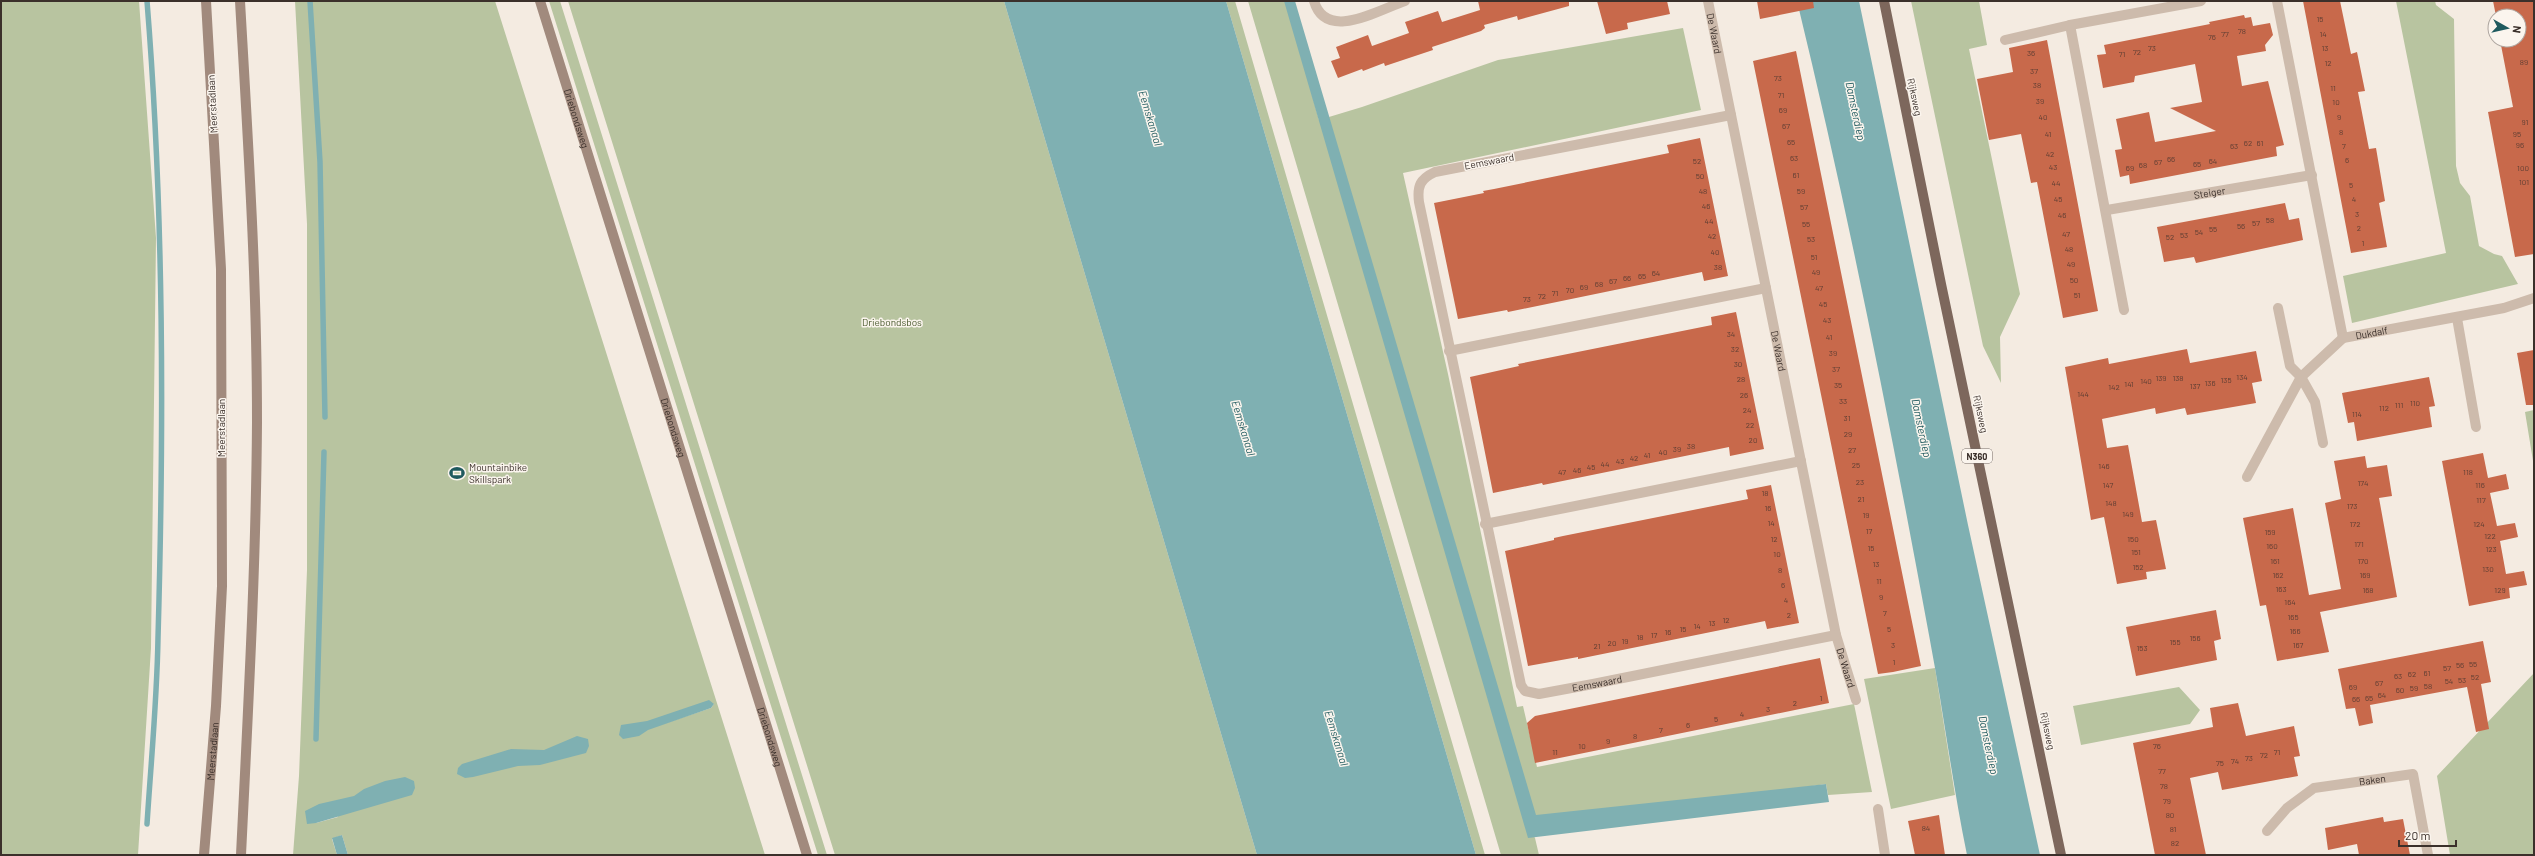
<svg xmlns="http://www.w3.org/2000/svg" width="2535" height="856" font-family="Barlow,sans-serif">
	<rect width="100%" height="100%" fill="#f4ebe1"/>
	<!-- green -->
	<path fill="#b8c4a0" fill-rule="evenodd" d="M 1,1 L 139,1 L 156,238 L 151,648 L 138,855 L 1,855 Z
		M 295,1 L 495,1 L 765,855 L 348,855 L 342,835 L 332,839 L 337,855 L 293,855 L 299,776 L 307,570 L 307,224 ZM 714,704 L 711,708 L 663,724 ZM 330,802 L 338,817 L 316,823 Z
		M 549,1 L 560,1 L 827,855 L 818,855 Z
		M 568,1 L 1004,1 L 1257,855 L 835,855 Z
		M 1226,1 L 1235,1 L 1485,855 L 1476,855 Z
		M 1248,1 L 1286,1 L 1319,120 L 1362,107 L 1498,60 L 1683,28 L 1701,110 L 1403,173 L 1448,374 L 1517,707 L 1523,706 L 1537,767 L 1854,704 L 1872,792 L 1828,795 L 1826,784 L 1529,828 L 1535,838 L 1539,855 L 1501,855 Z
		M 1911,1 L 1979,1 L 1987,45 L 1969,49 L 2020,294 L 2000,337 L 2001,383 L 1983,346 Z
		M 2396,1 L 2435,1 L 2436,5 L 2454,19 L 2456,166 L 2460,183 L 2470,196 L 2479,246 L 2494,254 L 2502,256 L 2518,284 L 2352,323 L 2343,276 L 2446,253 Z
		M 2534,410 L 2534,467 L 2525,412 Z
		M 1935,668 L 1955,795 L 1891,809 L 1864,679 Z
		M 2534,673 L 2534,855 L 2450,855 L 2437,776 Z
		M 2179,687 L 2200,710 L 2190,724 L 2081,745 L 2073,706 Z"/>
	<!-- water -->
	<path fill="#7fb0b2" d="M 1004,1 L 1226,1 L 1476,855 L 1257,855 Z
		M 1284,1 L 1295,1 L 1536,815 L 1826,784 L 1829,802 L 1528,838 Z
		M 1797,1 L 1859,1 L 1968,525 L 2040,855 L 1967,855 C 1952,782 1943,708 1929,635 C 1890,423 1848,211 1797,1 Z
		M 709,700 L 714,704 L 711,708 L 648,730 L 639,736 L 623,739 L 619,735 L 621,725 L 647,721 Z
		M 577,736 L 588,739 L 589,746 L 586,753 L 540,765 L 518,766 L 473,777 L 465,778 L 457,774 L 458,768 L 462,764 L 511,749 L 544,750 Z
		M 405,777 L 414,781 L 415,788 L 412,795 L 316,823 L 307,824 L 305,811 L 319,804 L 354,796 L 364,789 L 385,781 Z
		M 342,835 L 348,855 L 337,855 L 332,838 Z"/>
	<g fill="none" stroke-linecap="round" stroke-linejoin="round">
		<!-- stream -->
		<path stroke="#7fb0b2" stroke-width="5.5" d="M 147,1 C 164,213 164,425 158,638 C 157,700 151,762 147,824
			M 310,1 L 320,162 L 325,417
			M 316,739 L 324,452"/>
	</g>
	<!-- building -->
	<path fill="#c8694b" d="M 1478,1 L 1569,1 L 1569,6 L 1518,20 L 1517,16 L 1484,25 L 1485,28 L 1481,31 L 1432,47 L 1433,50 L 1385,66 L 1384,63 L 1363,71 L 1362,69 L 1338,78 L 1331,61 L 1340,58 L 1336,47 L 1368,35 L 1372,46 L 1409,33 L 1405,22 L 1438,11 L 1442,22 L 1480,10 Z
		M 1597,1 L 1667,1 L 1670,14 L 1627,23 L 1628,29 L 1606,34 Z
		M 1757,1 L 1813,1 L 1814,8 L 1760,19 Z
		M 2303,1 L 2340,1 L 2351,54 L 2357,52 L 2365,91 L 2358,92 L 2369,149 L 2376,148 L 2385,201 L 2379,203 L 2387,247 L 2351,253 Z
		M 2493,1 L 2534,1 L 2534,254 L 2515,257 L 2488,112 L 2513,107 L 2500,40 L 2519,40 L 2519,16 L 2496,16 Z
		M 2244,15 L 2245,18 L 2251,17 L 2253,26 L 2270,23 L 2273,35 L 2265,45 L 2266,51 L 2237,56 L 2242,86 L 2268,81 L 2284,145 L 2276,147 L 2277,156 L 2130,184 L 2129,175 L 2120,177 L 2115,150 L 2122,149 L 2116,119 L 2149,112 L 2155,142 L 2216,131 L 2170,108 L 2202,102 L 2195,64 L 2135,76 L 2134,82 L 2103,88 L 2097,55 L 2106,54 L 2104,45 L 2210,24 L 2209,22 Z
		M 2047,40 L 2098,311 L 2063,318 L 2037,182 L 2031,183 L 2021,134 L 1989,140 L 1977,79 L 2013,72 L 2009,48 Z
		M 1796,51 L 1921,666 L 1893,672 L 1878,674 L 1753,61 Z
		M 1700,138 L 1728,276 L 1704,281 L 1702,272 L 1508,312 L 1507,310 L 1458,319 L 1434,203 L 1484,193 L 1483,191 L 1494,189 L 1669,153 L 1667,145 Z
		M 2285,203 L 2289,220 L 2299,218 L 2303,240 L 2196,263 L 2194,257 L 2164,262 L 2157,227 Z
		M 1736,312 L 1764,449 L 1730,456 L 1729,447 L 1543,485 L 1542,483 L 1493,493 L 1470,377 L 1519,366 L 1518,364 L 1712,325 L 1711,317 Z
		M 2187,349 L 2190,363 L 2256,351 L 2262,381 L 2252,383 L 2256,403 L 2187,415 L 2185,408 L 2156,414 L 2155,408 L 2102,419 L 2107,448 L 2128,445 L 2142,522 L 2156,520 L 2166,569 L 2146,572 L 2147,579 L 2117,584 L 2104,517 L 2091,520 L 2065,367 L 2108,358 L 2109,364 Z
		M 2534,350 L 2534,405 L 2526,405 L 2517,353 Z
		M 2429,377 L 2435,406 L 2429,407 L 2432,427 L 2357,441 L 2354,422 L 2348,423 L 2342,393 Z
		M 2483,453 L 2488,478 L 2506,474 L 2509,489 L 2490,493 L 2497,526 L 2515,523 L 2518,537 L 2500,541 L 2506,574 L 2524,571 L 2527,585 L 2509,588 L 2510,598 L 2469,606 L 2442,461 Z
		M 2365,456 L 2367,468 L 2387,465 L 2392,496 L 2379,498 L 2397,597 L 2320,612 L 2329,652 L 2277,661 L 2266,605 L 2260,606 L 2243,518 L 2293,508 L 2309,595 L 2341,589 L 2325,503 L 2341,499 L 2334,461 Z
		M 1771,485 L 1799,623 L 1767,629 L 1765,621 L 1578,659 L 1578,657 L 1528,666 L 1505,551 L 1554,540 L 1554,538 L 1563,536 L 1748,499 L 1746,490 Z
		M 2216,610 L 2221,639 L 2214,641 L 2217,660 L 2136,676 L 2126,627 Z
		M 2483,641 L 2491,682 L 2481,684 L 2489,729 L 2476,732 L 2467,687 L 2370,705 L 2373,723 L 2359,726 L 2355,708 L 2346,709 L 2338,669 Z
		M 1820,658 L 1829,703 L 1535,763 L 1527,723 L 1535,716 Z
		M 2238,703 L 2246,736 L 2294,726 L 2300,756 L 2294,757 L 2298,776 L 2222,790 L 2218,772 L 2190,778 L 2206,855 L 2155,855 L 2133,743 L 2213,727 L 2210,708 Z
		M 1939,815 L 1945,855 L 1915,855 L 1908,821 Z
		M 2383,817 L 2384,822 L 2403,819 L 2410,855 L 2359,855 L 2357,844 L 2328,850 L 2325,828 Z"/>
	<g fill="none" stroke-linecap="round" stroke-linejoin="round">
		<!-- lane -->
		<path stroke="#cdbbac" stroke-width="10" d="M 2278,308 L 2290,366 L 2301,377 L 2315,402 L 2323,443
			M 2457,318 L 2476,427"/>
		<!-- street -->
		<g stroke="#cdbbac" stroke-width="10">
			<path d="M 1314,1 C 1326,42 1378,10 1405,1"/>
			<path id="s1" d="M 1708,1 L 1836,635 L 1856,700"/>
			<path d="M 2277,1 L 2343,338"/>
			<path d="M 2070,25 L 2124,310"/>
			<path d="M 2005,40 L 2070,25 L 2201,1"/>
			<path id="s2" d="M 1731,115 L 1435,172 C 1420,179 1417,186 1419,202 L 1521,685 L 1525,691 L 1539,694 L 1593,684 L 1836,635"/>
			<path id="s3" d="M 2107,210 L 2312,175"/>
			<path d="M 1449,351 L 1766,288"/>
			<path id="s4" d="M 2247,477 L 2301,377 L 2343,338 L 2504,308 L 2534,298"/>
			<path d="M 1485,524 L 1801,461"/>
			<path d="M 1878,809 L 1885,855"/>
			<path id="s5" d="M 2267,831 L 2287,808 L 2314,788 L 2413,774 L 2428,855"/>
		</g>
		<!-- secondary -->
		<g stroke="#a18a7d" stroke-width="10">
			<path d="M 240,1 C 248,141 257,281 257,422 C 256,566 248,711 241,855"/>
			<path id="s6" d="M 540,1 L 807,855"/>
			<path id="s7" d="M 204,855 L 216,706 L 222,586 L 221,269 L 206,1"/>
		</g>
		<!-- primary -->
		<path stroke="#7d675c" stroke-width="10" d="M 1884,1 L 1941,284 L 2061,855"/>
	</g>
	<!-- icons -->
	<defs>
		<g id="stadium-bare" transform="scale(1.2)"><path d="M0-5a6.5 5 0 1 0 0 10a6.5 5 0 1 0 0-10ZM-3.5-1.8h7v3.6h-7Z" fill="#1f5a5e" stroke="#fbf5ee" stroke-width="2.5" paint-order="stroke"/></g>
	</defs>
	<g fill-rule="evenodd">
		<use href="#stadium-bare" x="457" y="473"/>
	</g>
	<g text-anchor="middle" dominant-baseline="central" stroke-width="3" stroke-linejoin="round" paint-order="stroke">
		<!-- number labels -->
		<g font-size="8" fill="#5e3e33">
			<text x="2320" y="19">15</text>
			<text x="2242" y="31">78</text>
			<text x="2225" y="34">77</text>
			<text x="2323" y="34">14</text>
			<text x="2212" y="37">76</text>
			<text x="2152" y="48">73</text>
			<text x="2325" y="48">13</text>
			<text x="2137" y="52">72</text>
			<text x="2031" y="53">36</text>
			<text x="2122" y="54">71</text>
			<text x="2524" y="62">89</text>
			<text x="2328" y="63">12</text>
			<text x="2034" y="71">37</text>
			<text x="1778" y="78">73</text>
			<text x="2037" y="85">38</text>
			<text x="2333" y="88">11</text>
			<text x="1781" y="95">71</text>
			<text x="2040" y="101">39</text>
			<text x="2336" y="102">10</text>
			<text x="1783" y="110">69</text>
			<text x="2043" y="117">40</text>
			<text x="2339" y="117">9</text>
			<text x="2525" y="122">91</text>
			<text x="1786" y="126">67</text>
			<text x="2341" y="132">8</text>
			<text x="2048" y="134">41</text>
			<text x="2517" y="134">95</text>
			<text x="1791" y="142">65</text>
			<text x="2248" y="143">62</text>
			<text x="2260" y="143">61</text>
			<text x="2520" y="145">96</text>
			<text x="2234" y="146">63</text>
			<text x="2344" y="146">7</text>
			<text x="2050" y="154">42</text>
			<text x="1794" y="158">63</text>
			<text x="2171" y="159">66</text>
			<text x="2347" y="160">6</text>
			<text x="1697" y="161">52</text>
			<text x="2213" y="161">64</text>
			<text x="2158" y="162">67</text>
			<text x="2197" y="164">65</text>
			<text x="2143" y="165">68</text>
			<text x="2053" y="167">43</text>
			<text x="2130" y="168">69</text>
			<text x="2523" y="168">100</text>
			<text x="1796" y="175">61</text>
			<text x="1700" y="176">50</text>
			<text x="2524" y="182">101</text>
			<text x="2056" y="183">44</text>
			<text x="2351" y="185">5</text>
			<text x="1703" y="191">48</text>
			<text x="1801" y="191">59</text>
			<text x="2058" y="199">45</text>
			<text x="2354" y="199">4</text>
			<text x="1706" y="206">46</text>
			<text x="1804" y="207">57</text>
			<text x="2357" y="214">3</text>
			<text x="2062" y="215">46</text>
			<text x="2270" y="220">58</text>
			<text x="1709" y="221">44</text>
			<text x="2256" y="223">57</text>
			<text x="1806" y="224">55</text>
			<text x="2241" y="226">56</text>
			<text x="2359" y="228">2</text>
			<text x="2213" y="229">55</text>
			<text x="2199" y="232">54</text>
			<text x="2066" y="234">47</text>
			<text x="2184" y="235">53</text>
			<text x="1712" y="236">42</text>
			<text x="2170" y="237">52</text>
			<text x="1811" y="239">53</text>
			<text x="2363" y="243">1</text>
			<text x="2069" y="249">48</text>
			<text x="1715" y="252">40</text>
			<text x="1814" y="257">51</text>
			<text x="2071" y="264">49</text>
			<text x="1718" y="267">38</text>
			<text x="1816" y="272">49</text>
			<text x="1656" y="273">64</text>
			<text x="1642" y="276">65</text>
			<text x="1627" y="278">66</text>
			<text x="2074" y="280">50</text>
			<text x="1613" y="281">67</text>
			<text x="1599" y="284">68</text>
			<text x="1584" y="287">69</text>
			<text x="1819" y="288">47</text>
			<text x="1570" y="290">70</text>
			<text x="1555" y="293">71</text>
			<text x="2077" y="295">51</text>
			<text x="1542" y="296">72</text>
			<text x="1527" y="299">73</text>
			<text x="1823" y="304">45</text>
			<text x="1827" y="320">43</text>
			<text x="1731" y="334">34</text>
			<text x="1829" y="337">41</text>
			<text x="1735" y="349">32</text>
			<text x="1833" y="353">39</text>
			<text x="1738" y="364">30</text>
			<text x="1836" y="369">37</text>
			<text x="2242" y="377">134</text>
			<text x="2161" y="378">139</text>
			<text x="2178" y="378">138</text>
			<text x="1741" y="379">28</text>
			<text x="2226" y="380">135</text>
			<text x="2146" y="381">140</text>
			<text x="2210" y="383">136</text>
			<text x="2129" y="384">141</text>
			<text x="1838" y="385">35</text>
			<text x="2195" y="386">137</text>
			<text x="2114" y="387">142</text>
			<text x="2083" y="394">144</text>
			<text x="1744" y="395">26</text>
			<text x="1843" y="401">33</text>
			<text x="2415" y="403">110</text>
			<text x="2399" y="405">111</text>
			<text x="2384" y="408">112</text>
			<text x="1747" y="410">24</text>
			<text x="2357" y="414">114</text>
			<text x="1847" y="418">31</text>
			<text x="1750" y="425">22</text>
			<text x="1848" y="434">29</text>
			<text x="1753" y="440">20</text>
			<text x="1691" y="446">38</text>
			<text x="1677" y="449">39</text>
			<text x="1852" y="450">27</text>
			<text x="1663" y="452">40</text>
			<text x="1647" y="455">41</text>
			<text x="1634" y="458">42</text>
			<text x="1620" y="461">43</text>
			<text x="1605" y="464">44</text>
			<text x="1856" y="465">25</text>
			<text x="2104" y="466">146</text>
			<text x="1591" y="467">45</text>
			<text x="1577" y="470">46</text>
			<text x="1562" y="472">47</text>
			<text x="2468" y="472">118</text>
			<text x="1860" y="482">23</text>
			<text x="2363" y="483">174</text>
			<text x="2108" y="485">147</text>
			<text x="2480" y="485">116</text>
			<text x="1765" y="493">18</text>
			<text x="1861" y="499">21</text>
			<text x="2481" y="500">117</text>
			<text x="2111" y="503">148</text>
			<text x="2352" y="506">173</text>
			<text x="1768" y="508">16</text>
			<text x="2128" y="514">149</text>
			<text x="1866" y="515">19</text>
			<text x="1771" y="523">14</text>
			<text x="2355" y="524">172</text>
			<text x="2479" y="524">124</text>
			<text x="1869" y="531">17</text>
			<text x="2270" y="532">159</text>
			<text x="2490" y="536">122</text>
			<text x="1774" y="539">12</text>
			<text x="2133" y="539">150</text>
			<text x="2359" y="544">171</text>
			<text x="2272" y="546">160</text>
			<text x="1871" y="548">15</text>
			<text x="2491" y="549">123</text>
			<text x="2136" y="552">151</text>
			<text x="1777" y="554">10</text>
			<text x="2275" y="561">161</text>
			<text x="2363" y="561">170</text>
			<text x="1876" y="564">13</text>
			<text x="2138" y="567">152</text>
			<text x="2488" y="569">130</text>
			<text x="1780" y="570">8</text>
			<text x="2278" y="575">162</text>
			<text x="2365" y="575">169</text>
			<text x="1879" y="581">11</text>
			<text x="1783" y="585">6</text>
			<text x="2281" y="589">163</text>
			<text x="2368" y="590">168</text>
			<text x="2500" y="590">129</text>
			<text x="1881" y="597">9</text>
			<text x="1786" y="600">4</text>
			<text x="2290" y="602">164</text>
			<text x="1885" y="613">7</text>
			<text x="1789" y="615">2</text>
			<text x="2293" y="617">165</text>
			<text x="1726" y="620">12</text>
			<text x="1712" y="623">13</text>
			<text x="1697" y="626">14</text>
			<text x="1683" y="629">15</text>
			<text x="1889" y="629">5</text>
			<text x="2295" y="631">166</text>
			<text x="1668" y="632">16</text>
			<text x="1654" y="635">17</text>
			<text x="1640" y="637">18</text>
			<text x="2195" y="638">156</text>
			<text x="1625" y="641">19</text>
			<text x="2175" y="642">155</text>
			<text x="1612" y="643">20</text>
			<text x="1893" y="645">3</text>
			<text x="2298" y="645">167</text>
			<text x="1597" y="646">21</text>
			<text x="2142" y="648">153</text>
			<text x="1894" y="662">1</text>
			<text x="2473" y="664">55</text>
			<text x="2460" y="665">56</text>
			<text x="2447" y="668">57</text>
			<text x="2427" y="673">61</text>
			<text x="2412" y="674">62</text>
			<text x="2398" y="676">63</text>
			<text x="2475" y="677">52</text>
			<text x="2462" y="680">53</text>
			<text x="2449" y="681">54</text>
			<text x="2379" y="683">67</text>
			<text x="2428" y="686">58</text>
			<text x="2353" y="687">69</text>
			<text x="2414" y="688">59</text>
			<text x="2400" y="690">60</text>
			<text x="2382" y="695">64</text>
			<text x="1821" y="698">1</text>
			<text x="2369" y="698">65</text>
			<text x="2356" y="699">66</text>
			<text x="1795" y="703">2</text>
			<text x="1768" y="709">3</text>
			<text x="1742" y="714">4</text>
			<text x="1716" y="719">5</text>
			<text x="1688" y="725">6</text>
			<text x="1661" y="730">7</text>
			<text x="1635" y="736">8</text>
			<text x="1608" y="741">9</text>
			<text x="1582" y="746">10</text>
			<text x="2157" y="746">76</text>
			<text x="1555" y="752">11</text>
			<text x="2277" y="752">71</text>
			<text x="2264" y="755">72</text>
			<text x="2249" y="758">73</text>
			<text x="2235" y="761">74</text>
			<text x="2220" y="763">75</text>
			<text x="2162" y="771">77</text>
			<text x="2164" y="786">78</text>
			<text x="2167" y="801">79</text>
			<text x="2170" y="815">80</text>
			<text x="1926" y="828">84</text>
			<text x="2173" y="829">81</text>
			<text x="2175" y="843">82</text>
		</g>
		<!-- shield labels -->
		<rect fill="#fbf5ee" stroke="#756b66" stroke-width="1" x="1962" y="449" width="30" height="14" rx="3"/>
		<g font-size="9" font-weight="bold" fill="#3b302b">
			<text x="1977" y="456">N360</text>
		</g>
		<!-- street labels -->
		<g font-size="10" fill="#3b302b" stroke="#fbf5ee">
			<text stroke="none"><textPath href="#s1" startOffset="33">De Waard</textPath></text>
			<text transform="translate(1915 97) rotate(78)">Rijksweg</text>
			<text transform="translate(212 104) rotate(-93)">Meerstadlaan</text>
			<text stroke="none"><textPath href="#s6" startOffset="123">Driebondsweg</textPath></text>
			<text transform="translate(1489 161) rotate(-11)">Eemswaard</text>
			<text stroke="none"><textPath href="#s3" startOffset="104">Steiger</textPath></text>
			<text stroke="none"><textPath href="#s4" startOffset="200">Dukdalf</textPath></text>
			<text stroke="none"><textPath href="#s1" startOffset="357">De Waard</textPath></text>
			<text transform="translate(1981 414) rotate(78)">Rijksweg</text>
			<text transform="translate(221 428) rotate(-90)">Meerstadlaan</text>
			<text stroke="none"><textPath href="#s6" startOffset="447">Driebondsweg</textPath></text>
			<text stroke="none"><textPath href="#s1" startOffset="681">De Waard</textPath></text>
			<text stroke="none"><textPath href="#s2" startOffset="913">Eemswaard</textPath></text>
			<text transform="translate(2048 731) rotate(78)">Rijksweg</text>
			<text stroke="none"><textPath href="#s6" startOffset="771">Driebondsweg</textPath></text>
			<text stroke="none"><textPath href="#s7" startOffset="104">Meerstadlaan</textPath></text>
			<text stroke="none"><textPath href="#s5" startOffset="123">Baken</textPath></text>
		</g>
		<!-- park labels -->
		<g font-size="10" fill="#4a5a2e" stroke="#fbf5ee">
			<text x="892" y="322">Driebondsbos</text>
		</g>
		<!-- poi labels -->
		<g font-size="10" fill="#3b302b" stroke="#fbf5ee" text-anchor="start">
			<text x="469" y="467">Mountainbike<tspan x="469" dy="12">Skillspark</tspan></text>
		</g>
		<!-- water labels -->
		<g font-size="11" font-style="italic" fill="#1f5a5e" stroke="#fbf5ee">
			<text transform="translate(1856 111) rotate(78)">Damsterdiep</text>
			<text transform="translate(1151 118) rotate(73)">Eemskanaal</text>
			<text transform="translate(1244 428) rotate(73)">Eemskanaal</text>
			<text transform="translate(1922 428) rotate(78)">Damsterdiep</text>
			<text transform="translate(1337 738) rotate(73)">Eemskanaal</text>
			<text transform="translate(1989 745) rotate(78)">Damsterdiep</text>
		</g>
	</g>
	<!-- border -->
	<rect width="2535" height="856" fill="none" stroke="#3b302b" stroke-width="4"/>
	<!-- north arrow -->
	<g transform="translate(2507 28) rotate(98)"><circle r="19" fill="#fbf5ee" stroke="#aea6a0"/>
	<path d="M0-3L7 15L0 10L-7 15Z" fill="#1f5a5e"/>
	<text y="-6" font-size="11" font-weight="bold" text-anchor="middle" fill="#3b302b">N</text>
	</g>
	<!-- scale -->
	<path d="M2399 840v6h57v-6" fill="none" stroke="#3b302b" stroke-width="2"/>
	<text x="2405" y="840" font-size="12" fill="#3b302b" stroke="#fbf5ee" stroke-width="3" paint-order="stroke">20 m</text>
</svg>
